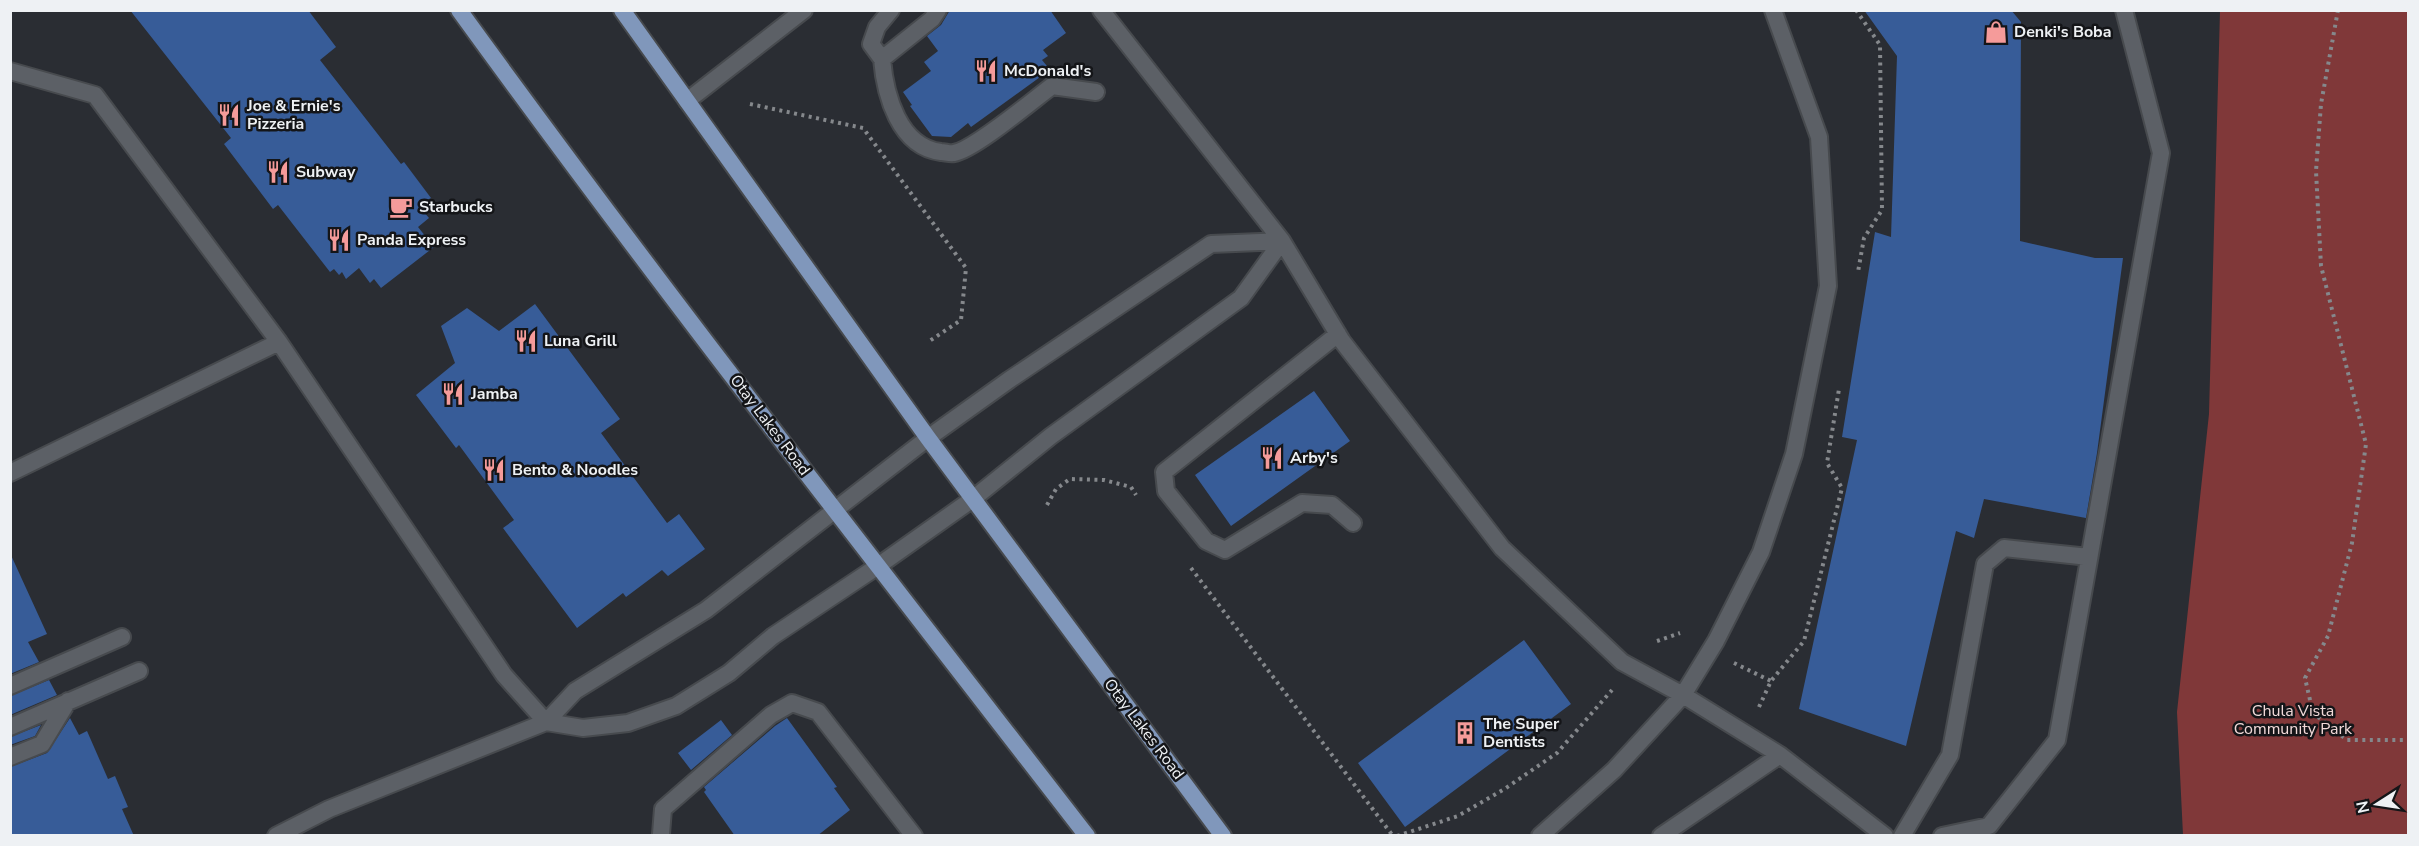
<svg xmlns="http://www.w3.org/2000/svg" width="2419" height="846" font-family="'Nunito Sans',sans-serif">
	<rect width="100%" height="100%" fill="#2a2d33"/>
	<!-- green -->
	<path fill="#803839" d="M 2220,11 L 2408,11 L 2408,835 L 2183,835 L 2177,712 L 2209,414 Z"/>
	<!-- building -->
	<path fill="#375c98" d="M 130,10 L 308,10 L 336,47 L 320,60 L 401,164 L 404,162 L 431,198 L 427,200 L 432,205 L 424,212 L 429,218 L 418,227 L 434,247 L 381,288 L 374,279 L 370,283 L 359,268 L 346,279 L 342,272 L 339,275 L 334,269 L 330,272 L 278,205 L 273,209 L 224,144 L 231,138 Z
		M 950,10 L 1050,10 L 1066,33 L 1043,50 L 1048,56 L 1042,60 L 1047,66 L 1044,68 L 1047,72 L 971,127 L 968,123 L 951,137 L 932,136 L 910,106 L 912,105 L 903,92 L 931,71 L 924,62 L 938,51 L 927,36 L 941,25 Z
		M 1864,10 L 2011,10 L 2021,22 L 2020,241 L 2095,258 L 2123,258 L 2097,453 L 2086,518 L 1984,499 L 1974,538 L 1956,531 L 1906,746 L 1799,709 L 1857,440 L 1842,437 L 1875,232 L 1891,237 L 1897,56 Z
		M 535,304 L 620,419 L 601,433 L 667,523 L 679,514 L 705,549 L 668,576 L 662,570 L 626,597 L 623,593 L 577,628 L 503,528 L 514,520 L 459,445 L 456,448 L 416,395 L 455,363 L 441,326 L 467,308 L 499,331 Z
		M 1314,391 L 1350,441 L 1231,526 L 1195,475 Z
		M 10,553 L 47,634 L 28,642 L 39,662 L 10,674 Z
		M 1524,640 L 1571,704 L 1405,827 L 1358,763 Z
		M 49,680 L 57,695 L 10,715 L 10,696 Z
		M 70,718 L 79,735 L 87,731 L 108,779 L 115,776 L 128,807 L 122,809 L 134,836 L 10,836 L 10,767 L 47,753 Z
		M 787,718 L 837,787 L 834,788 L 850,810 L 817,836 L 735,836 L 704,792 L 706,790 L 704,787 L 775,726 Z
		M 721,720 L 732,735 L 691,770 L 678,753 Z
		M 41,725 L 35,736 L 10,745 L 10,737 Z"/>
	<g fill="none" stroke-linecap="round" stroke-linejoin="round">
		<!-- service casing -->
		<g stroke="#474a4e" stroke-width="20">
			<path id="service" d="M 938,10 L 932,19 L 882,59 C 885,95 899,147 941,152 C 945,152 950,154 954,153 C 974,150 1033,100 1052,86 L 1096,92
				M 1101,10 L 1282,241 L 1342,341 L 1502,548 L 1622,662 L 1683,695 L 1780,755 L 1885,836
				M 882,59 L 871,44 L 877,27 L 891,10
				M 10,71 L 95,95 L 279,342 L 504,675 L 546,722 L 583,728 L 628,723 L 676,706 L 729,673 L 773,636 L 878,566 L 974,498 L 1051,436 L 1241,298 L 1282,241 L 1211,244 L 1009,380 L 928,438 L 706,610 L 575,691 L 546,722 L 329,809 L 276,836
				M 687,101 L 804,10
				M 1338,334 L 1164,472 L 1166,491 L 1206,541 L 1225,550 L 1302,503 L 1332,505 L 1353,523
				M 10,473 L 279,342
				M 10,686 L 122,637
				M 10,727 L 139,671
				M 10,757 L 42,744 L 68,701
				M 661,834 L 663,809 L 771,715 L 792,703 L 818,712 L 914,836
				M 1540,836 L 1614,770 L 1683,695 L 1716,641 L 1761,552 L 1794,454 L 1828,286 L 1819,137 L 1773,10
				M 1661,836 L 1780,755
				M 1902,836 L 1950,755 L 1985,564 L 2004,548 L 2089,557
				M 1942,836 L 1989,826 L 2057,740 L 2161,153 L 2124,10"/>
		</g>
		<!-- primary casing -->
		<g stroke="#474a4e" stroke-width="20">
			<path id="primary" d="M 459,10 C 662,290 875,562 1087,836
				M 622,10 L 928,438 L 1223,836"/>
		</g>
		<!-- path -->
		<path stroke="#85888c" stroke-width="4" stroke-dasharray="3 4.5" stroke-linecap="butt" d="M 1856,10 L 1880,45 L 1882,210 L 1864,238 L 1858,272
			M 2338,10 L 2321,104 L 2316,171 L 2321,266 L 2366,444 L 2352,543 L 2328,636 L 2305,678 L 2313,713 L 2347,740 L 2408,740
			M 750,104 L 863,128 L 966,268 L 961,320 L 928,342
			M 1047,505 L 1056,489 L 1070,479 L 1104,480 L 1131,487 L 1136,495
			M 1191,568 L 1393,836
			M 1657,641 L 1680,633
			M 1734,663 L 1771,681
			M 1759,707 L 1771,681 L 1804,641 L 1842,488 L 1827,463 L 1839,389
			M 1397,836 L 1458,816 L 1506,788 L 1557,753 L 1612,690"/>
		<!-- service -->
		<use href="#service" stroke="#5c6066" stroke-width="16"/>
		<!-- primary -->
		<use href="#primary" stroke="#8097bb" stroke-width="16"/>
	</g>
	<!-- icons -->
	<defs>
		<g id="shop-bare" transform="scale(1.8)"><path d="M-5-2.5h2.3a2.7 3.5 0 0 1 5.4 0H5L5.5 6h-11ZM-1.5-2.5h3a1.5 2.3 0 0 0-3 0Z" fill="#f59b9a" stroke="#141518" stroke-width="2.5" paint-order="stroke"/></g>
		<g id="restaurant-bare" transform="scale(1.8)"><path d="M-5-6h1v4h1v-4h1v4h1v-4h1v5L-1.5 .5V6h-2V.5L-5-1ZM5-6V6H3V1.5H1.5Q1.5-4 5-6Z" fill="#f59b9a" stroke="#141518" stroke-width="2.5" paint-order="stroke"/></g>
		<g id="cafe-bare" transform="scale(1.8)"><path d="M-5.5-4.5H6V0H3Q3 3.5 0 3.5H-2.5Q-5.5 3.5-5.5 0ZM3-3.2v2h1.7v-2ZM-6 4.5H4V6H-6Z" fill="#f59b9a" stroke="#141518" stroke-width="2.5" paint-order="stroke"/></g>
		<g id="building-bare" transform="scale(1.8)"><path d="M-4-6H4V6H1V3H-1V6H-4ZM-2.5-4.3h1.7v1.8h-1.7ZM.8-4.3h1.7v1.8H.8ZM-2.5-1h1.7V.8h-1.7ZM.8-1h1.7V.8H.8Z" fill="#f59b9a" stroke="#141518" stroke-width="2.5" paint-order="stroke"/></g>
	</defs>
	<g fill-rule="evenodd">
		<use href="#shop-bare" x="1996" y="32"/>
		<use href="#restaurant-bare" x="986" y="71"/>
		<use href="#restaurant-bare" x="229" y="115"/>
		<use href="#restaurant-bare" x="278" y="172"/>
		<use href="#cafe-bare" x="401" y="207"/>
		<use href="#restaurant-bare" x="339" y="240"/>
		<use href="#restaurant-bare" x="526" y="341"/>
		<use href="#restaurant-bare" x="453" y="394"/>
		<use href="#restaurant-bare" x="1272" y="458"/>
		<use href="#restaurant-bare" x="494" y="470"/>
		<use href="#building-bare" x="1465" y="733"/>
	</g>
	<g text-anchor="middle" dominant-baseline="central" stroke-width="5" stroke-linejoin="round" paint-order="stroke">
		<!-- poi labels -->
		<g font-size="16" font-weight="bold" fill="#eef1f4" stroke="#141518" text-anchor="start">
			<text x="2014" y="32">Denki's Boba</text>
			<text x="1004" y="71">McDonald's</text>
			<text x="247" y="106">Joe &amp; Ernie's<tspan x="247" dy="18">Pizzeria</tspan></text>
			<text x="296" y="172">Subway</text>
			<text x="419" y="207">Starbucks</text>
			<text x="357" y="240">Panda Express</text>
			<text x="544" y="341">Luna Grill</text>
			<text x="471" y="394">Jamba</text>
			<text x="1290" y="458">Arby's</text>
			<text x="512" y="470">Bento &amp; Noodles</text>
			<text x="1483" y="724">The Super<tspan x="1483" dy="18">Dentists</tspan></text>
		</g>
		<!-- street labels -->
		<g font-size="16" fill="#eef1f4" stroke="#141518">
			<text transform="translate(770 425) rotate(53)">Otay Lakes Road</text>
			<text transform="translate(1144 729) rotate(53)">Otay Lakes Road</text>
		</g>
		<!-- park labels -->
		<g font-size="16" fill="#f1d9d8" stroke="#141518">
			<text x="2293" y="711">Chula Vista<tspan x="2293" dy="18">Community Park</tspan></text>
		</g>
	</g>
	<!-- border -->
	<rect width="2419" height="846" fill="none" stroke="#eef1f4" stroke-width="24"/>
	<!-- north arrow -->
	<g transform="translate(2377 804) rotate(258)" stroke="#141518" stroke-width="4.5" paint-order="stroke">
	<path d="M0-4.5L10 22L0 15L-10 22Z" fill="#eef1f4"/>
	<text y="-9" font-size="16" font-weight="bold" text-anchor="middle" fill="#eef1f4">N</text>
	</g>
</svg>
